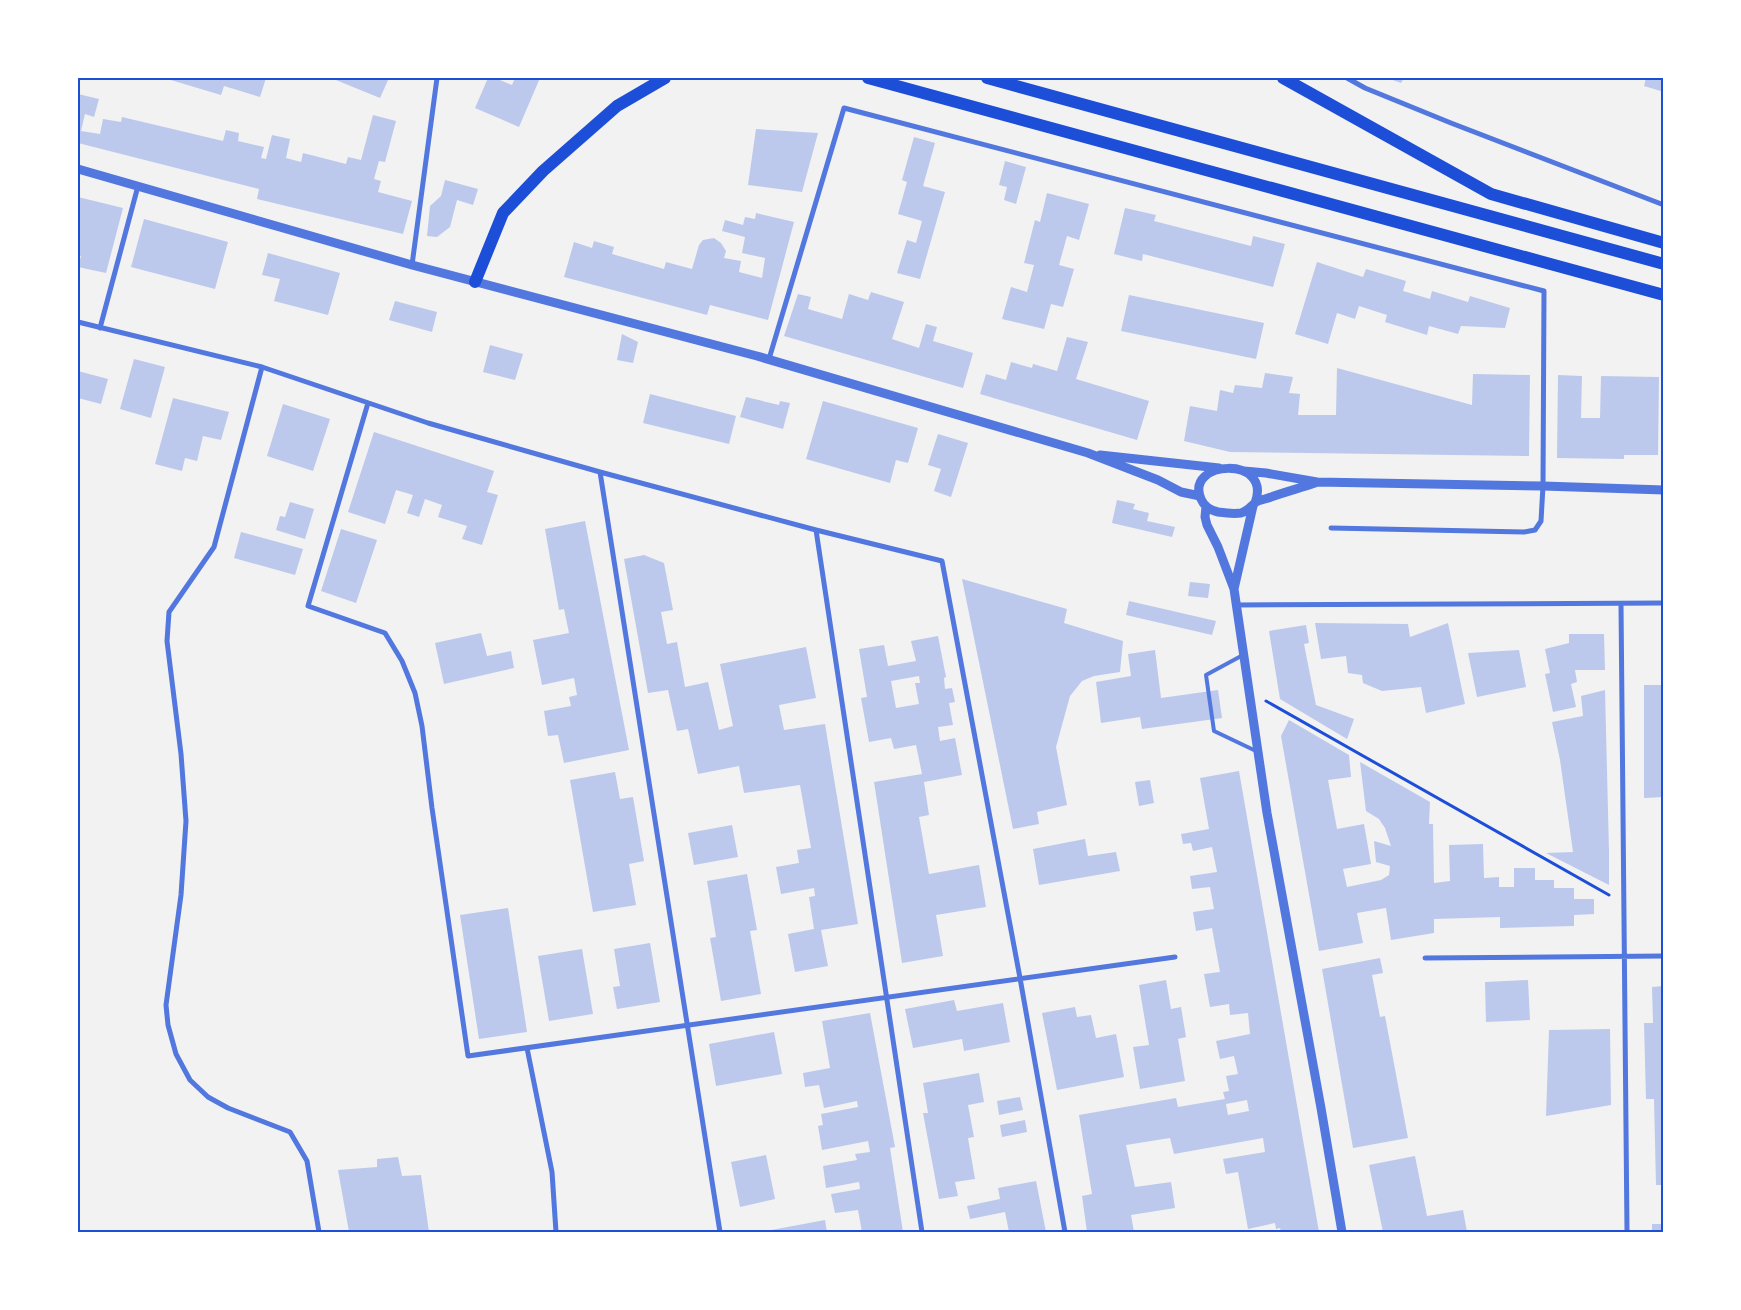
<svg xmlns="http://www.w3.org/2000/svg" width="1741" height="1310" font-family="Barlow,sans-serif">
	<rect width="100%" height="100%" fill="#f2f2f2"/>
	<!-- building -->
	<path fill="#bdc9ec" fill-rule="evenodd" d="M 164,78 L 266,78 L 260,97 L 224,86 L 221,95 Z
		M 331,78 L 389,78 L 380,98 Z
		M 488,78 L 495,78 L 512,85 L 515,78 L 540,78 L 519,127 L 475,108 Z
		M 1387,78 L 1404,78 L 1401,83 Z
		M 1646,78 L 1664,78 L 1664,92 L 1644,86 Z
		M 78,94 L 99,99 L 94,117 L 85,114 L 81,131 L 100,134 L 103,119 L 121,122 L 122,117 L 223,141 L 226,130 L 239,133 L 238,141 L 264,147 L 261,158 L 266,159 L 272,135 L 290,139 L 286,158 L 301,162 L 303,153 L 346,164 L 348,157 L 361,160 L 373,115 L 396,121 L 385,162 L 379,161 L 374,179 L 381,181 L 378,192 L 412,201 L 403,234 L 257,199 L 259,189 L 78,143 Z
		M 756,129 L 818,133 L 802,192 L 748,185 Z
		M 914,137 L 935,143 L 923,186 L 945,192 L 920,279 L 897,273 L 907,240 L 916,243 L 922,221 L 898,214 L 907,182 L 902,180 Z
		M 1005,161 L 1026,167 L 1016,204 L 1004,200 L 1007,187 L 999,185 Z
		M 445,180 L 478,189 L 473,205 L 457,200 L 450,227 L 437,237 L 427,236 L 430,206 L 441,196 Z
		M 1047,193 L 1089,204 L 1079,240 L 1067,236 L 1059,265 L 1074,269 L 1063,307 L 1051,304 L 1044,329 L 1002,319 L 1011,287 L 1027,292 L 1034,265 L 1024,263 L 1035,220 L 1040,222 Z
		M 78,197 L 123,208 L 106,273 L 78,267 L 81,256 L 78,255 Z
		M 1125,208 L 1156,215 L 1154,221 L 1251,246 L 1253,236 L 1285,244 L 1273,287 L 1143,254 L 1142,261 L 1114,254 Z
		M 756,213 L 794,222 L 768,320 L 710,305 L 707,315 L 564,277 L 574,242 L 592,248 L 594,241 L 614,247 L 612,254 L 664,269 L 666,262 L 692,269 L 699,245 L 703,240 L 714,238 L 721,243 L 726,251 L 724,258 L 741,261 L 739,272 L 762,278 L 765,258 L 742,253 L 745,237 L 722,231 L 725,220 L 743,225 L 745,217 L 755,219 Z
		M 144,219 L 228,242 L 215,289 L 131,267 Z
		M 268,253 L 340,273 L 328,315 L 274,301 L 280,279 L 262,275 Z
		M 1317,262 L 1363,277 L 1366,269 L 1406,281 L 1403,291 L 1430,299 L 1432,291 L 1468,302 L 1470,296 L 1510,308 L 1505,328 L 1461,326 L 1458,334 L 1429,326 L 1427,335 L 1385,322 L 1387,315 L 1359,306 L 1355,319 L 1337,313 L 1328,344 L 1295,334 Z
		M 871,292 L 904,302 L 892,339 L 919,348 L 926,324 L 937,327 L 933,341 L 973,353 L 963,388 L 784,336 L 798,294 L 811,297 L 808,309 L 842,319 L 849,294 L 868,300 Z
		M 1129,295 L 1264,323 L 1256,359 L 1121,331 Z
		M 395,301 L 437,312 L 432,332 L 389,320 Z
		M 622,334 L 638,342 L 633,363 L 617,360 Z
		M 1067,337 L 1088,342 L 1076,379 L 1149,401 L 1137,440 L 980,394 L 986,374 L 1006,380 L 1011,362 L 1032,368 L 1033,364 L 1057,371 Z
		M 490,345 L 523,354 L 515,380 L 483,372 Z
		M 134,359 L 165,367 L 151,418 L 120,409 Z
		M 1337,368 L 1472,405 L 1473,374 L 1530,375 L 1529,456 L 1230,452 L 1184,441 L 1190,406 L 1217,411 L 1220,390 L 1233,393 L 1235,385 L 1262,388 L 1265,373 L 1293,377 L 1289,393 L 1300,394 L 1298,415 L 1336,415 Z
		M 78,371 L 108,379 L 101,404 L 78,398 Z
		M 1558,375 L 1582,376 L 1581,418 L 1600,418 L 1601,376 L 1659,377 L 1658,455 L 1624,455 L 1624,459 L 1557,458 Z
		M 650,394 L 736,416 L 729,444 L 643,423 Z
		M 746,397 L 779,405 L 780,401 L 790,403 L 783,429 L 740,417 Z
		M 173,398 L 229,412 L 221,440 L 203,436 L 197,461 L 185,458 L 182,471 L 155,464 Z
		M 823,401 L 918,428 L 908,463 L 896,460 L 890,483 L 806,459 Z
		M 283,404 L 330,419 L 313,471 L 267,456 Z
		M 374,432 L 494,471 L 487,492 L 498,495 L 482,545 L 462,539 L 467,526 L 438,517 L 442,505 L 425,499 L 419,517 L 407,513 L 413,495 L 396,490 L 385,524 L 348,512 Z
		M 938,434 L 968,443 L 951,497 L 934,491 L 941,469 L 928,465 Z
		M 1117,500 L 1135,504 L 1133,509 L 1149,513 L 1147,521 L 1175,527 L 1172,537 L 1112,523 Z
		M 290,502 L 314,509 L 305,539 L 276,530 L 280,516 L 285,517 Z
		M 585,521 L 629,750 L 564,763 L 558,735 L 548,736 L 544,711 L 571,706 L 569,697 L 577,695 L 574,678 L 542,685 L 533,640 L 569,633 L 564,609 L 559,610 L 545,529 Z
		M 341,529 L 377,540 L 356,603 L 321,591 Z
		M 241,532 L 303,549 L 295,575 L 234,558 Z
		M 644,555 L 664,563 L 673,610 L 661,612 L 667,644 L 677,642 L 685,687 L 708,682 L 719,730 L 733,726 L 720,664 L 806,647 L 816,698 L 779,705 L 784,730 L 825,724 L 858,924 L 821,930 L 828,966 L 795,972 L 788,934 L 814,929 L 809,897 L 815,896 L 814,888 L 781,894 L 776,867 L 799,863 L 797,850 L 811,848 L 800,785 L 744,793 L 739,766 L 698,774 L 688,729 L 677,731 L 668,690 L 648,693 L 624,559 Z
		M 962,579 L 1067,609 L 1064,623 L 1123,641 L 1120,672 L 1094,676 L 1082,681 L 1070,696 L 1056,747 L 1067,805 L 1037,812 L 1039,824 L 1013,829 Z
		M 1190,582 L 1210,584 L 1208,598 L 1188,596 Z
		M 1129,601 L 1216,621 L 1212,635 L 1126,615 Z
		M 1315,623 L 1408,624 L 1410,637 L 1448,623 L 1465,704 L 1426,713 L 1421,687 L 1382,691 L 1363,683 L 1362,675 L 1348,673 L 1346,656 L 1321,659 Z
		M 1306,625 L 1309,643 L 1304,644 L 1316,705 L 1354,719 L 1347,739 L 1280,699 L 1269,631 Z
		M 481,633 L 487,656 L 511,651 L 514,668 L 444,684 L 435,643 Z
		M 1569,634 L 1604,634 L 1605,670 L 1575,670 L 1577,682 L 1571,684 L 1576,707 L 1553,712 L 1545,674 L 1550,673 L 1545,649 L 1569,643 Z
		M 938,636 L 946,677 L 944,678 L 945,689 L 952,688 L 955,702 L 949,703 L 953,725 L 938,727 L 940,741 L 955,738 L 962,775 L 924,782 L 929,815 L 919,817 L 929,874 L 979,865 L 986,907 L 936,915 L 943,956 L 902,963 L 874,782 L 922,774 L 916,745 L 894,749 L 891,738 L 869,742 L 861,698 L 867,697 L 859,649 L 884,645 L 888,666 L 916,661 L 911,641 ZM 919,676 L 920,683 L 915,683 L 919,704 L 896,708 L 891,681 Z
		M 1155,650 L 1161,698 L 1218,690 L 1222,718 L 1142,729 L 1140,717 L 1101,723 L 1096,682 L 1131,676 L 1128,654 Z
		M 1519,650 L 1526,687 L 1477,697 L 1468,653 Z
		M 1644,685 L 1664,685 L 1664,797 L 1644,798 Z
		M 1605,690 L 1609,851 L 1609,885 L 1546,853 L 1573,852 L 1560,760 L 1552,722 L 1583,716 L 1581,696 Z
		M 1289,720 L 1349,755 L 1351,777 L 1328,780 L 1337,829 L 1364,824 L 1371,864 L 1343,869 L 1347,887 L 1381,880 L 1389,875 L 1390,866 L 1376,862 L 1374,841 L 1391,846 L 1385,828 L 1379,819 L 1366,811 L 1360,762 L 1430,802 L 1429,824 L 1433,824 L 1434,883 L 1450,881 L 1449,845 L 1483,844 L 1484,878 L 1499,877 L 1499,887 L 1514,887 L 1514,868 L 1535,868 L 1535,880 L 1554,880 L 1554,888 L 1574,888 L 1574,899 L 1594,899 L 1594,914 L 1574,915 L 1574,926 L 1500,928 L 1500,917 L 1434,919 L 1434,933 L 1391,940 L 1386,908 L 1357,913 L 1363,943 L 1319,951 L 1281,736 Z
		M 1239,771 L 1319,1232 L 1281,1232 L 1280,1228 L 1276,1229 L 1275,1223 L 1248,1229 L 1238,1172 L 1226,1174 L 1223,1159 L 1265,1152 L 1263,1138 L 1174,1154 L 1170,1138 L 1126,1145 L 1135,1187 L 1171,1182 L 1175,1208 L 1131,1215 L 1134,1232 L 1087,1232 L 1082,1196 L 1092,1194 L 1079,1115 L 1176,1098 L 1178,1107 L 1225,1099 L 1223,1092 L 1229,1091 L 1226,1076 L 1238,1074 L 1234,1056 L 1220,1059 L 1216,1041 L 1250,1034 L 1248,1013 L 1230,1015 L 1229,1004 L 1210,1007 L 1204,974 L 1220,972 L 1212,928 L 1196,931 L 1193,912 L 1214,909 L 1210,887 L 1192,889 L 1190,876 L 1217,872 L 1212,847 L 1193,851 L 1191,843 L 1183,844 L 1181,834 L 1209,829 L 1200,778 ZM 1247,1100 L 1249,1111 L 1228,1115 L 1226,1104 Z
		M 615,772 L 620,799 L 633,797 L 644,861 L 629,864 L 636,905 L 593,912 L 570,780 Z
		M 1150,780 L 1154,803 L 1139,806 L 1135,782 Z
		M 732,825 L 738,857 L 694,865 L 688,833 Z
		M 1085,839 L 1088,856 L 1116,852 L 1120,871 L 1039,885 L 1033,849 Z
		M 747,874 L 757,930 L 750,931 L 761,994 L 721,1001 L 710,938 L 716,937 L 707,881 Z
		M 508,908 L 527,1032 L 479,1039 L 460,915 Z
		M 650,943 L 660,1002 L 617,1009 L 613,987 L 620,986 L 614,949 Z
		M 582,949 L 593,1014 L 549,1021 L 538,956 Z
		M 1380,958 L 1383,973 L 1372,975 L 1380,1017 L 1385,1016 L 1408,1138 L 1353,1148 L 1322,969 Z
		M 1166,980 L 1171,1009 L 1181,1007 L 1186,1037 L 1178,1039 L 1185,1081 L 1140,1089 L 1133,1047 L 1149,1045 L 1139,985 Z
		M 1528,980 L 1530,1020 L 1486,1022 L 1485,982 Z
		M 1664,986 L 1664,1185 L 1656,1185 L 1654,1099 L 1646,1099 L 1644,1023 L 1653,1023 L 1652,987 Z
		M 954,1000 L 957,1011 L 1003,1003 L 1010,1042 L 964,1051 L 962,1039 L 913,1048 L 905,1009 Z
		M 1075,1007 L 1077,1017 L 1091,1015 L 1096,1038 L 1116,1034 L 1124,1077 L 1057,1090 L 1042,1013 Z
		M 870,1013 L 895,1147 L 890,1148 L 903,1232 L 862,1232 L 858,1210 L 835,1213 L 831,1194 L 860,1189 L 859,1182 L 826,1188 L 823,1166 L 857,1160 L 855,1154 L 870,1152 L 868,1141 L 822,1150 L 818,1126 L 823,1125 L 821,1114 L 858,1107 L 857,1101 L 824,1108 L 819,1085 L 805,1087 L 803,1073 L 830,1068 L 822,1021 Z
		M 1610,1029 L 1611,1105 L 1546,1116 L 1549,1030 Z
		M 774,1032 L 782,1074 L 716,1086 L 709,1044 Z
		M 979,1073 L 984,1102 L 968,1105 L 974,1137 L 968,1138 L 975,1179 L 955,1182 L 958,1196 L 939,1199 L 923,1113 L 928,1113 L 923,1083 Z
		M 1020,1097 L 1023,1110 L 999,1115 L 997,1101 Z
		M 1025,1120 L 1027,1132 L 1002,1137 L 1000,1125 Z
		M 766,1155 L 775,1199 L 740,1207 L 731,1162 Z
		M 1415,1156 L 1427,1216 L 1463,1210 L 1467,1232 L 1383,1232 L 1369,1165 Z
		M 398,1157 L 402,1176 L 421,1175 L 429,1232 L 349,1232 L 338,1170 L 377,1167 L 377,1159 Z
		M 1036,1181 L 1046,1232 L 1009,1232 L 1005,1212 L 970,1219 L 967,1206 L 1000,1199 L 998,1188 Z
		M 825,1220 L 827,1232 L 761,1232 Z
		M 1652,1224 L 1664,1224 L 1664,1232 L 1652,1232 Z"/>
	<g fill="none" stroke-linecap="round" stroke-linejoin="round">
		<!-- path -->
		<path stroke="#1d4ed8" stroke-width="3" d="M 1266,701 L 1609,895"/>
		<!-- service -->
		<path stroke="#5277de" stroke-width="4" d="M 1243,655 L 1206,675 L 1214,731 L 1256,751"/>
		<!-- minor -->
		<path stroke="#5277de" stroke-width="5" d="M 1347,78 L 1365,88 L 1451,123 L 1664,205
			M 412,265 L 437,78
			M 78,322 L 262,367 L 428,423 L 600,472 L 816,530 L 942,561 L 1020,978 L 1065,1232
			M 100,328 L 138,186
			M 769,359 L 844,108 L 1544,291 L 1543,486 L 1541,521 L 1535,530 L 1524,532 L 1331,528
			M 262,367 L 214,547 L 169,612 L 167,641 L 181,754 L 186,821 L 181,895 L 166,1005 L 168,1025 L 176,1054 L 190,1080 L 208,1097 L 228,1108 L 290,1132 L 307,1161 L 319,1232
			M 368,403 L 308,606 L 385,633 L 402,661 L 415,693 L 422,726 L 432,808 L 468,1056 L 1175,957
			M 600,472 L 720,1232
			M 816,530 L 922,1232
			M 1621,604 L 1627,1232
			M 1236,605 L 1664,603
			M 1425,958 L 1664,956
			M 527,1048 L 552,1172 L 556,1232"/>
		<!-- tertiary -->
		<path stroke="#5277de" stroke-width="9" d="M 78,169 L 412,265 L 757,356 L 1088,453 L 1158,480 L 1181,492 L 1200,496
			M 1100,455 L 1219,468
			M 1244,471 L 1266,473 L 1317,482 L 1543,486 L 1664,490
			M 1255,503 C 1273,455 1184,460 1201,499 C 1204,506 1209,510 1218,512 C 1225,513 1234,514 1241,513 C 1248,511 1251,506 1256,502 C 1260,500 1266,499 1271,497 C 1285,492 1300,488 1315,483
			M 1206,507 L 1205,517 L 1207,525 L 1218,547 L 1234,589 L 1267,813 L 1321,1108 L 1342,1232
			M 1234,589 L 1253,506"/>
		<!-- primary -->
		<path stroke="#1d4ed8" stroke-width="12" d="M 868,78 L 1664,295
			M 987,78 L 1664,264
			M 1283,78 L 1491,194 L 1664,243
			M 475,282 L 503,213 L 543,171 L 617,106 L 665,78"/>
	</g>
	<!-- border -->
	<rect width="1741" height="1310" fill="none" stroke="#ffffff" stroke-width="158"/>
	<rect x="79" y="79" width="1583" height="1152" fill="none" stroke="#1d4ed8" stroke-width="2"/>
</svg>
